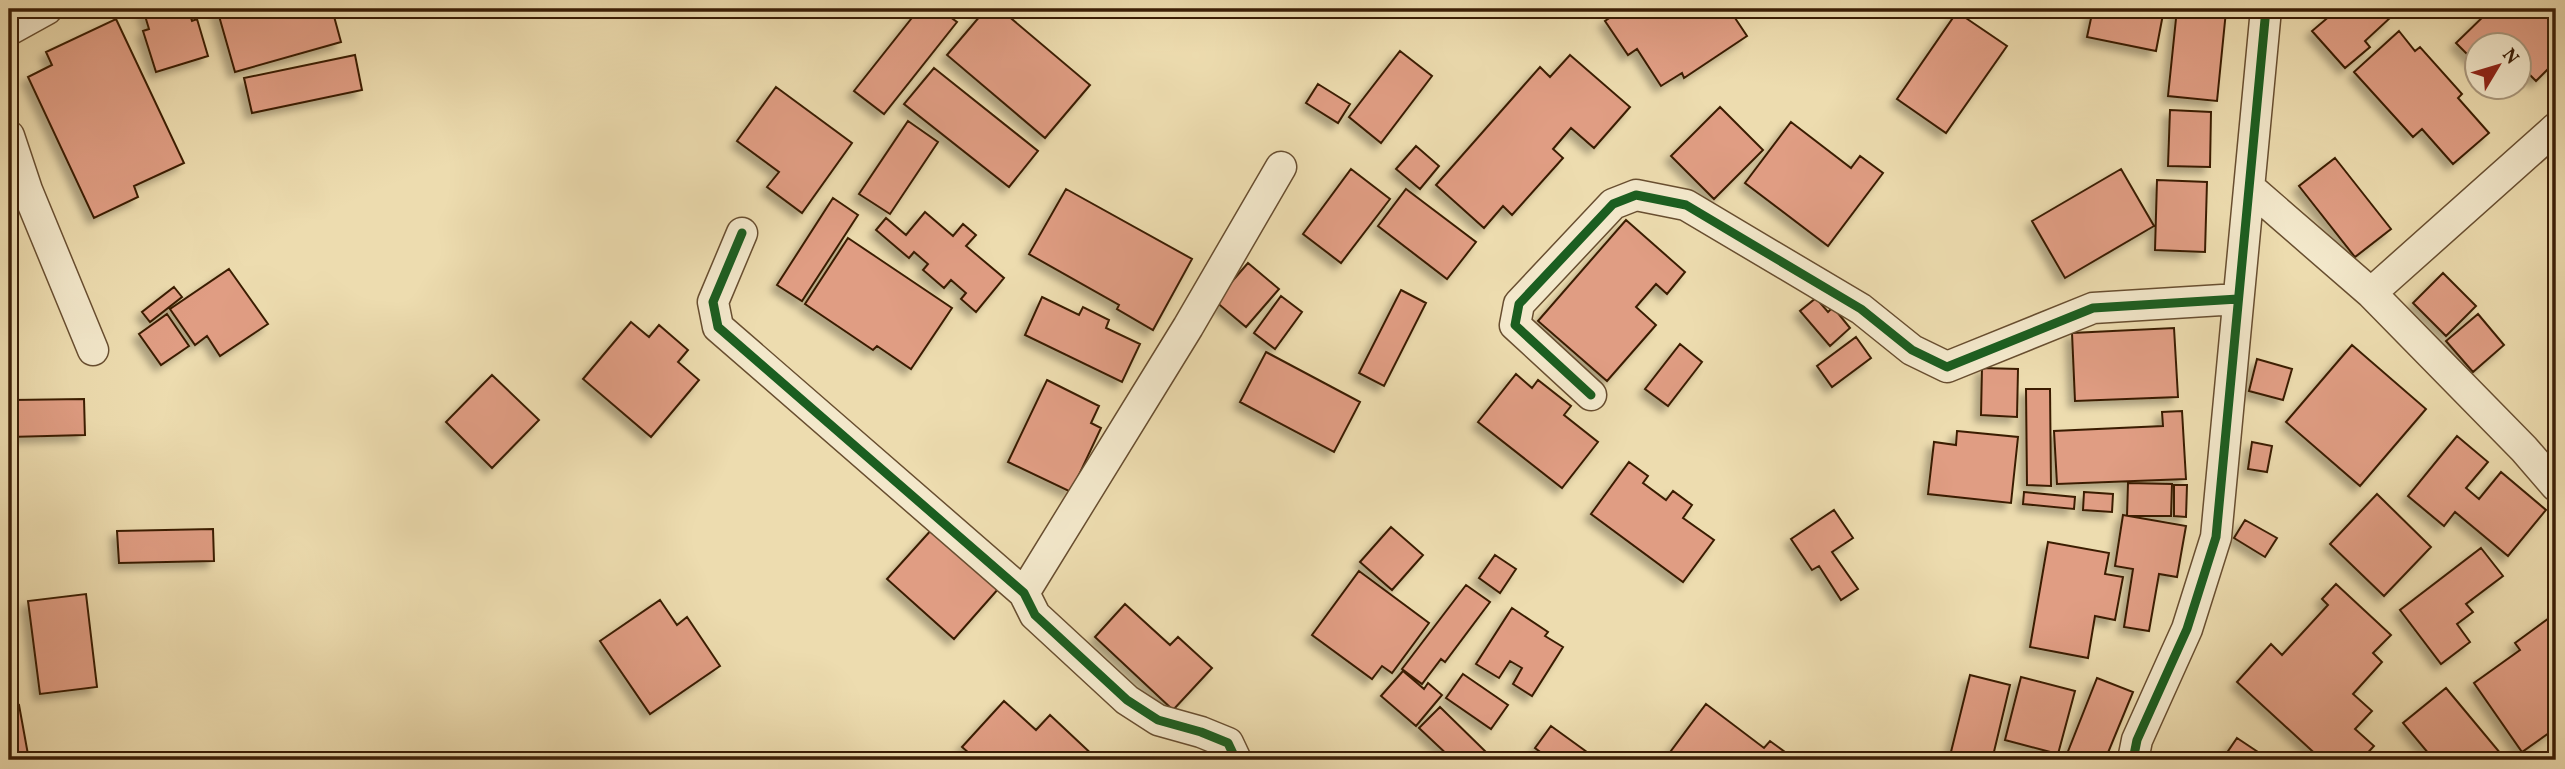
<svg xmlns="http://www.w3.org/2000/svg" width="2565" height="769" font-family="Vollkorn,serif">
	<defs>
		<filter id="shadow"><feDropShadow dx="-6" dy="6" stdDeviation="3.5" flood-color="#0004"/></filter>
	</defs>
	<rect width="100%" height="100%" fill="#eddcaf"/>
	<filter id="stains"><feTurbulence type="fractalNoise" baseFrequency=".00286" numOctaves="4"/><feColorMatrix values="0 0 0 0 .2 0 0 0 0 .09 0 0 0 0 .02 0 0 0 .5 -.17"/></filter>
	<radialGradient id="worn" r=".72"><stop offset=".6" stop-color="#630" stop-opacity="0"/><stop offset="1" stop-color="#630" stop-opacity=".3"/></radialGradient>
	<!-- building -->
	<path fill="#e09d83" stroke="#3b1e06" stroke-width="2" filter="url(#shadow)" d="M 143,9 L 188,9 L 192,21 L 197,19 L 208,56 L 156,72 L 143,31 L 149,29 Z
		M 217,9 L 332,9 L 341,42 L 235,72 Z
		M 919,9 L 939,9 L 957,22 L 884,114 L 854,91 Z
		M 986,9 L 1000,9 L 1090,85 L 1045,138 L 947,55 Z
		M 1623,9 L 1729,9 L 1747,36 L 1684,78 L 1682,73 L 1661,86 L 1637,49 L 1628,55 L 1605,21 Z
		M 2093,9 L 2164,9 L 2156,51 L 2087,37 Z
		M 2177,9 L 2226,11 L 2217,101 L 2168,96 Z
		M 2338,9 L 2383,9 L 2391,17 L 2365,41 L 2370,47 L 2345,68 L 2312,31 Z
		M 2491,9 L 2556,9 L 2556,61 L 2536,81 L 2529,74 L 2520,84 L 2520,46 L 2478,46 L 2478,65 L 2456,43 Z
		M 1957,12 L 2007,46 L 1946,133 L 1897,99 Z
		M 116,19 L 184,163 L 134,186 L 138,197 L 94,218 L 28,77 L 52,65 L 46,52 Z
		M 2399,31 L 2415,51 L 2420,47 L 2462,94 L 2458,98 L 2489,133 L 2453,164 L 2422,129 L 2413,137 L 2354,72 Z
		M 1400,51 L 1432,76 L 1381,143 L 1349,117 Z
		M 355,55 L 362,90 L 252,113 L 244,78 Z
		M 1570,55 L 1630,107 L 1594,148 L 1571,128 L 1553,149 L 1563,158 L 1512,215 L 1503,206 L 1484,228 L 1436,185 L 1540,67 L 1550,77 Z
		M 934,68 L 1038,151 L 1009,187 L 904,104 Z
		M 1318,84 L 1350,104 L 1338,123 L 1306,103 Z
		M 776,87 L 852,143 L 802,213 L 767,187 L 779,172 L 737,141 Z
		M 1720,107 L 1763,150 L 1714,199 L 1671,156 Z
		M 2170,110 L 2211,112 L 2210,167 L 2168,166 Z
		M 908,121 L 938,142 L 890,214 L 859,194 Z
		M 1791,122 L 1851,168 L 1860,156 L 1883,173 L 1828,246 L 1745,183 Z
		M 1416,146 L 1439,166 L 1420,189 L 1396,169 Z
		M 2335,158 L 2391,229 L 2355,257 L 2299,186 Z
		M 1351,169 L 1390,199 L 1341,263 L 1303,234 Z
		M 2121,169 L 2154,226 L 2065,278 L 2032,221 Z
		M 2157,180 L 2207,182 L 2205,252 L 2155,250 Z
		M 1066,189 L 1192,259 L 1153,330 L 1117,309 L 1119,305 L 1029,254 Z
		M 1406,189 L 1476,242 L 1447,279 L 1378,226 Z
		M 833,198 L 858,215 L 802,301 L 777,285 Z
		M 925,212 L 953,236 L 963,224 L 976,235 L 966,246 L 1004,278 L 976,312 L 961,299 L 966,293 L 951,280 L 944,288 L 923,270 L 928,264 L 914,252 L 909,258 L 876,230 L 886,218 L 906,235 Z
		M 1626,220 L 1685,272 L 1667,294 L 1656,284 L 1636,307 L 1656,325 L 1607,381 L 1538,321 Z
		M 848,238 L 952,308 L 911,369 L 877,346 L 873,350 L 805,304 Z
		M 1248,263 L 1279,289 L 1246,327 L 1215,301 Z
		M 229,269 L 268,324 L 220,356 L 207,336 L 195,345 L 170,309 Z
		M 2443,273 L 2476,306 L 2446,336 L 2413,303 Z
		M 174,287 L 182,297 L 150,322 L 142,312 Z
		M 1401,290 L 1426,303 L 1384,386 L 1359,373 Z
		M 1281,296 L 1302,312 L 1275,349 L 1254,333 Z
		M 1042,297 L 1079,315 L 1083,307 L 1109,320 L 1106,328 L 1140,344 L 1122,382 L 1025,335 Z
		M 1816,298 L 1828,312 L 1833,307 L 1850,328 L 1830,346 L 1800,311 Z
		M 167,314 L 189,346 L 161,365 L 139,334 Z
		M 2478,314 L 2504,345 L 2473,372 L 2446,341 Z
		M 631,322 L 649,337 L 659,325 L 688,350 L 678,362 L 699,380 L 651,437 L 583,379 Z
		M 2174,328 L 2178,397 L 2075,401 L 2072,333 Z
		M 1856,337 L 1871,358 L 1832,387 L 1817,366 Z
		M 1680,344 L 1702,362 L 1668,406 L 1645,389 Z
		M 2352,345 L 2426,409 L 2360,486 L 2286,422 Z
		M 1266,352 L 1360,402 L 1334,452 L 1240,402 Z
		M 2257,359 L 2292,369 L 2283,400 L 2249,391 Z
		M 1982,368 L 2018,369 L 2017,417 L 1981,415 Z
		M 1516,374 L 1532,388 L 1538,380 L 1571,406 L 1564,415 L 1598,442 L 1562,488 L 1478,422 Z
		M 492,375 L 539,420 L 492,468 L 446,422 Z
		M 1047,380 L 1099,406 L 1091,423 L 1101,428 L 1071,492 L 1008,462 Z
		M 2026,389 L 2050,389 L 2051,486 L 2027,485 Z
		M 84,399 L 85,435 L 9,437 L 9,410 L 14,410 L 13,400 Z
		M 2182,411 L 2186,479 L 2057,484 L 2054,431 L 2163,426 L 2162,412 Z
		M 1957,431 L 2018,437 L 2011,503 L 1928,494 L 1934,442 L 1956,445 Z
		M 2457,436 L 2488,462 L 2466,488 L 2479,499 L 2501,472 L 2546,510 L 2508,556 L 2455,512 L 2444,526 L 2408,496 Z
		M 2252,442 L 2272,446 L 2267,472 L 2248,469 Z
		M 1629,462 L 1648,476 L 1643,483 L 1666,500 L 1673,491 L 1692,505 L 1683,518 L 1714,540 L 1683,582 L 1591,514 Z
		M 2128,483 L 2172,484 L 2171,516 L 2127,516 Z
		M 2174,485 L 2187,485 L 2186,517 L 2174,516 Z
		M 2024,492 L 2075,497 L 2074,509 L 2023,504 Z
		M 2084,492 L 2113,494 L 2112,512 L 2083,510 Z
		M 2377,494 L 2431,547 L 2384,596 L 2330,544 Z
		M 1834,510 L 1853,538 L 1832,552 L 1858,589 L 1841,600 L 1819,566 L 1812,570 L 1791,539 Z
		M 2123,515 L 2186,526 L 2177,577 L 2159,574 L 2149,631 L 2124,627 L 2133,569 L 2115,566 Z
		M 2245,520 L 2277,538 L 2265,557 L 2234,538 Z
		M 1391,527 L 1423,555 L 1392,590 L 1360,562 Z
		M 933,528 L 999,588 L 954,639 L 887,579 Z
		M 213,529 L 214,561 L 119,563 L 117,531 Z
		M 2048,542 L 2109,553 L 2105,574 L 2123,577 L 2115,620 L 2095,616 L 2088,658 L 2030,647 Z
		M 2481,548 L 2503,576 L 2466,604 L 2473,612 L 2457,624 L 2470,642 L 2441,664 L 2400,610 Z
		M 1495,555 L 1516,569 L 1500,593 L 1479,578 Z
		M 1359,571 L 1429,623 L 1392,673 L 1382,666 L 1372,679 L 1312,635 Z
		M 2336,584 L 2391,635 L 2373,653 L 2382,662 L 2353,694 L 2372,711 L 2355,729 L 2374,746 L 2361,760 L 2322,760 L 2237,682 L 2271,644 L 2282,655 L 2328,605 L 2322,599 Z
		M 1466,585 L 1490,602 L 1445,662 L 1441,659 L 1422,684 L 1402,669 Z
		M 86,594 L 97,687 L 40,694 L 28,601 Z
		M 660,600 L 677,625 L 687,617 L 720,666 L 650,714 L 600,641 Z
		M 1125,604 L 1170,645 L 1178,637 L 1212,668 L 1173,710 L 1095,637 Z
		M 1512,608 L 1548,632 L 1545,636 L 1563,647 L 1532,696 L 1513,684 L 1522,668 L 1510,661 L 1499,678 L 1476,664 Z
		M 2556,613 L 2556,728 L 2522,752 L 2474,683 L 2520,650 L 2515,643 Z
		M 1403,671 L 1424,689 L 1428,683 L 1442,695 L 1416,726 L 1381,696 Z
		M 1463,674 L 1508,705 L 1491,729 L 1446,698 Z
		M 1970,675 L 2010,685 L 1992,760 L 1949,760 Z
		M 2021,677 L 2075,691 L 2058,754 L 2005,740 Z
		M 2097,678 L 2133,692 L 2105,760 L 2067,760 L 2065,759 Z
		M 2446,688 L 2506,760 L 2434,760 L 2403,723 Z
		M 1004,701 L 1036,730 L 1050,715 L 1098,760 L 977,760 L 962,747 Z
		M 1706,704 L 1764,748 L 1770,741 L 1796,760 L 1676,760 L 1668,755 Z
		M 19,705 L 29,760 L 9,760 L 9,707 Z
		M 1440,707 L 1486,752 L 1478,760 L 1453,760 L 1419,728 Z
		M 1551,726 L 1598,760 L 1551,760 L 1535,748 Z
		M 2237,738 L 2270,760 L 2222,760 Z"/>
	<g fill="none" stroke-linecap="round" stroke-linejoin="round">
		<!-- minor casing -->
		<g stroke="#684e30" stroke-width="33">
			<path id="minor" d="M 9,30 L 47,9
				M 9,136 L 27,190 L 93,350
				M 2250,188 L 2371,293 L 2524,449 L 2556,486
				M 742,233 L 713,302 L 718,327 L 1024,593 L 1035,615 L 1127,700 L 1158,720 L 1201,732 L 1228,743 L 1236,760
				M 2371,293 L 2556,128
				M 1591,395 L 1515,325 L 1519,304 L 1613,204 L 1636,195 L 1686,205 L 1861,309 L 1912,350 L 1947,367 L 2093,308 L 2238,299
				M 1024,593 L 1188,327 L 1281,167
				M 2133,760 L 2137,740 L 2187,629 L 2216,537 L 2266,9"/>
		</g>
		<!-- minor -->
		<use href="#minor" stroke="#f3e8cb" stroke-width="30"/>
		<!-- cycleway casing -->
		<g stroke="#f3e8cb" stroke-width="13">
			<path id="cycleway" d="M 742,233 L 713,302 L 718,327 L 1024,593 L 1035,615 L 1127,700 L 1158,720 L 1201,732 L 1228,743 L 1236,760
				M 1591,395 L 1515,325 L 1519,304 L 1613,204 L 1636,195 L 1686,205 L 1861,309 L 1912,350 L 1947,367 L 2093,308 L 2238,299
				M 2133,760 L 2137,740 L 2187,629 L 2216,537 L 2266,9"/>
		</g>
		<!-- cycleway -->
		<use href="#cycleway" stroke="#1b5e20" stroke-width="9"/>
	</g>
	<!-- margin -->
	<rect width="2565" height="769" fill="none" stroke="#eddcaf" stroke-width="35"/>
	<rect x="10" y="10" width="2544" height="748" fill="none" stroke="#3b1e06" stroke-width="3.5"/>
	<rect x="18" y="18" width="2530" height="734" fill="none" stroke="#3b1e06" stroke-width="2"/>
	<!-- north arrow -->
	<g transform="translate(2498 66) rotate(52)"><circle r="33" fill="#f3e8cb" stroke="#a9977c" stroke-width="2"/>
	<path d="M0-5L12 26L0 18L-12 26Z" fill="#8f2418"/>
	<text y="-10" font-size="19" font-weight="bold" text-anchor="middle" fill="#3b1e06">N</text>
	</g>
	<rect width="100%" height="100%" filter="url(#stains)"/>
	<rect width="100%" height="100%" fill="url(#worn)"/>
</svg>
